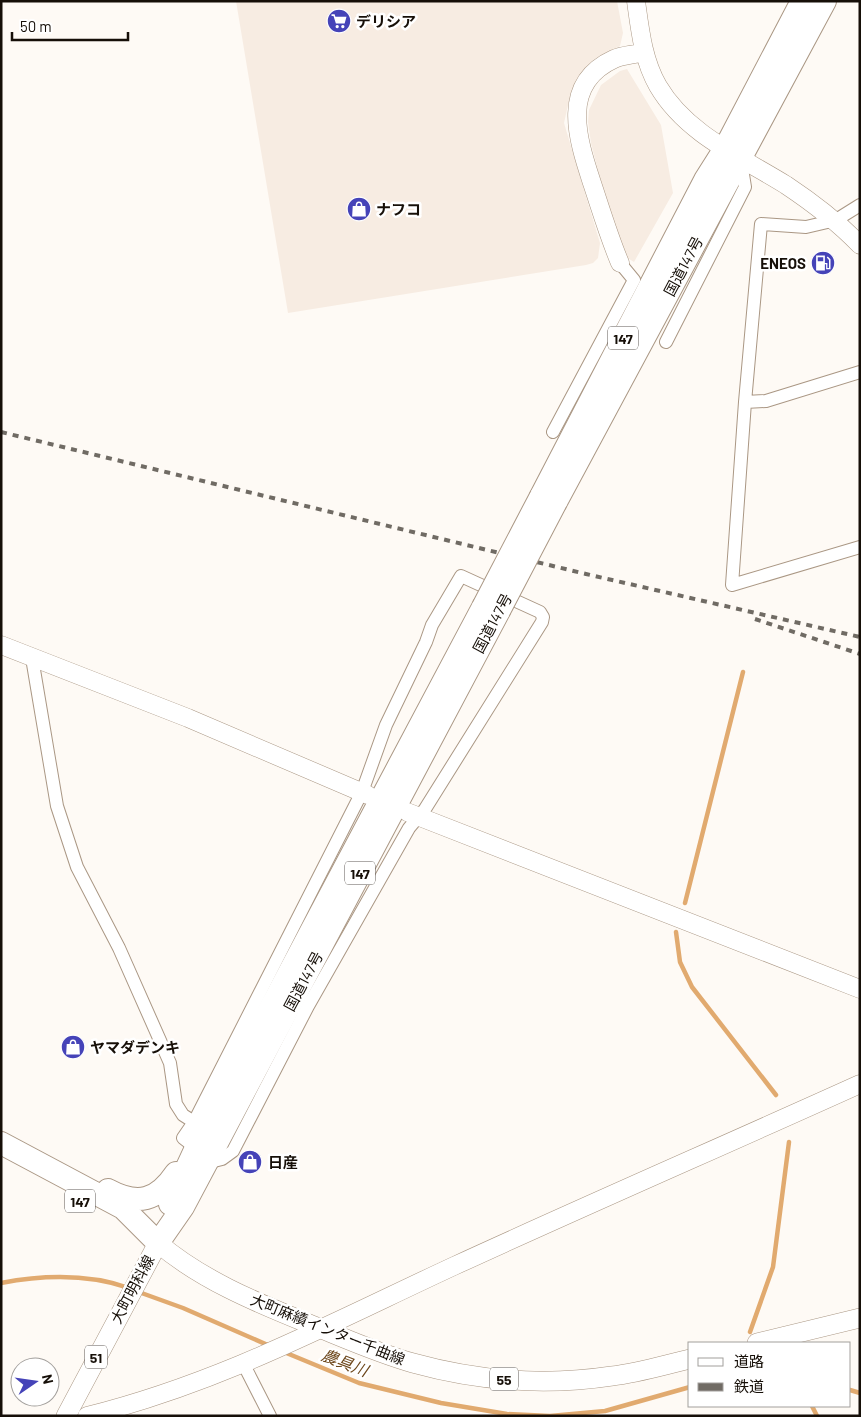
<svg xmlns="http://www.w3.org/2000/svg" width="861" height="1417" font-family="Barlow,'Noto Sans JP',sans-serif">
	<rect width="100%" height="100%" fill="#fefaf5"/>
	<!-- built -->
	<path fill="#f7ece2" d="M 236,1 L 617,1 L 623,33 L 620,46 L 593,60 L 581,75 L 571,92 L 564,123 L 600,243 L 598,258 L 593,263 L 586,265 L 288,313 Z
		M 627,69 L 661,125 L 673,193 L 634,262 L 626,257 L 605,198 L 591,143 L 588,122 L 589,110 L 601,85 L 620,71 Z"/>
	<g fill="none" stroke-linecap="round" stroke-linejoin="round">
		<!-- stream -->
		<path stroke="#e1aa6f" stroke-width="4.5" d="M 685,903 L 743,672
			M 676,932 L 680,962 L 692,987 L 776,1095
			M 1,1283 C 43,1275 89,1274 129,1288
			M 136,1291 L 183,1308 L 270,1346
			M 750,1332 L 773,1267 L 789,1142
			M 284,1352 L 359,1383 L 441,1403 L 507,1414 L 550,1416 L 605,1411 L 690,1387
			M 850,1390 L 860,1393
			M 812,1406 L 817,1416"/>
		<!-- street casing -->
		<g stroke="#aa9784" stroke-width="14">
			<path id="street" d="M 860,205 L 836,220 L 806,227 L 761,224 L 745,402 L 732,585 L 860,547
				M 666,342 L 745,187 L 741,162
				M 745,402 L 766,401 L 860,372
				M 553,432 L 634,280 L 620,263
				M 32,658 L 57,806 L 77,867 L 119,948 L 170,1063 L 176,1104 L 183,1115 L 194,1122
				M 196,1148 L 183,1138 L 194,1122 L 362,792 L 386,725 L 426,642 L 432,625 L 461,576 L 540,612 L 543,617 L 542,622 L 425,809 L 409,828 L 308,1006 L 233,1151 L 222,1159 L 214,1161 L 209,1158
				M 244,1365 L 270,1416"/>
		</g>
		<!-- secondary casing -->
		<g stroke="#aa9784" stroke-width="19">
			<path id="secondary" d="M 636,1 C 640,30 643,60 658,86 C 686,134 741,157 786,185 C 813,203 837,221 860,245
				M 620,263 C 609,237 601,210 592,183 C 578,140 559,84 614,59 C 623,55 634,55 644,52
				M 1,645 L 188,718 L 368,795
				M 407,812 L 860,989
				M 87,1416 C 220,1383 331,1323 454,1266 C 589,1204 725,1145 860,1084"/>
		</g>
		<!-- primary casing -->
		<g stroke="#aa9784" stroke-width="20">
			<path id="primary" d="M 757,1343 L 860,1318
				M 66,1416 L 158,1243 C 200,1279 255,1302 307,1323 C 342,1337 377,1353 413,1363 C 478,1381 546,1386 612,1376 C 638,1373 664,1365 690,1359"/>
		</g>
		<!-- highway casing -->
		<g stroke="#aa9784" stroke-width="24">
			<path id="highway" d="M 541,496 L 705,180 L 724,150 L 802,1
				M 556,502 L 825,1
				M 1,1143 L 123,1208 L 158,1243
				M 108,1190 C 138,1206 157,1201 176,1173
				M 170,1204 L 196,1148 L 483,607
				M 158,1243 L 183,1207 L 499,611"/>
		</g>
		<!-- street -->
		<use href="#street" stroke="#fff" stroke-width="12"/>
		<!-- secondary -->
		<use href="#secondary" stroke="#fff" stroke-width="18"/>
		<!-- primary -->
		<use href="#primary" stroke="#fff" stroke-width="19"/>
		<!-- highway -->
		<use href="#highway" stroke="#fff" stroke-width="22"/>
		<!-- rail -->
		<path stroke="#706b64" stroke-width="4" stroke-dasharray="6 6" stroke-linecap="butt" d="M 1,432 L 586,574 L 860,637
			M 755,619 L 860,654"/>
		<!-- highway-bridge casing -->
		<g stroke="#aa9784" stroke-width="24" stroke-linecap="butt">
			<path id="highway-bridge" d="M 483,607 L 541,496
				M 499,611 L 556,502"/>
		</g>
		<!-- highway-bridge -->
		<use href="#highway-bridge" stroke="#fff" stroke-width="22"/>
	</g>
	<!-- icons -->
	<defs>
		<g id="supermarket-disc" transform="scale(1.25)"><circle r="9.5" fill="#4543b8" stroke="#fff"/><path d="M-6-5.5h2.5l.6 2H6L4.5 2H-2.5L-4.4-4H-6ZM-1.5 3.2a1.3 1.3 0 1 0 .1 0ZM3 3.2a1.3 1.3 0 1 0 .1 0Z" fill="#fff"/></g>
		<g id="shop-disc" transform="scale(1.25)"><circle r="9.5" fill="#4543b8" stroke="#fff"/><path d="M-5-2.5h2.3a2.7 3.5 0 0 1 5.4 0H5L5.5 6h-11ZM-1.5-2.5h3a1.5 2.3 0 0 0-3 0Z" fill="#fff"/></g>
		<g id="fuel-disc" transform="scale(1.25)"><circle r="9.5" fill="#4543b8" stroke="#fff"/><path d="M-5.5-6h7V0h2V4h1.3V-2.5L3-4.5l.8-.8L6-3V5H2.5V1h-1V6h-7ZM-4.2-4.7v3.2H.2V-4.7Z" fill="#fff"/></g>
	</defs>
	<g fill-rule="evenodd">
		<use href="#supermarket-disc" x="339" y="21"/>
		<use href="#shop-disc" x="359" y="209"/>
		<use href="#fuel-disc" x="823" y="263"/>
		<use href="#shop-disc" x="73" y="1047"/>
		<use href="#shop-disc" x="250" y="1162"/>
	</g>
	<g text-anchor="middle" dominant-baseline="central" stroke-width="5" stroke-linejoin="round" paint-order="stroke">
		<!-- shield labels -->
		<g fill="#fff" stroke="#5c5752" stroke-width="1">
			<rect x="608" y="326.5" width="30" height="23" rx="4"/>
			<rect x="345" y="861.5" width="30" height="23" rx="4"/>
			<rect x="65" y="1189.5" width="30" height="23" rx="4"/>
			<rect x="85" y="1345.5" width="22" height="23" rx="4"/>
			<rect x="490" y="1367.5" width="28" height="23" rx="4"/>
		</g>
		<g font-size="14" font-weight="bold" fill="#160f08">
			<text x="623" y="338">147</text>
			<text x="360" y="873">147</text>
			<text x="80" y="1201">147</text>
			<text x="96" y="1357">51</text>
			<text x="504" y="1379">55</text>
		</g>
		<!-- poi labels -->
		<g font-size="15" font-weight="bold" fill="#160f08" stroke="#fff" text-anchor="start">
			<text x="356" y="21">デリシア</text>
			<text x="376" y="209">ナフコ</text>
			<text x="806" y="263" text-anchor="end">ENEOS</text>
			<text x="90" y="1047">ヤマダデンキ</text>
			<text x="268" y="1162">日産</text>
		</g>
		<!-- street labels -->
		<g font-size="15" fill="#160f08" stroke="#fff">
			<text transform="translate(683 266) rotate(-62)">国道147号</text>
			<text transform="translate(492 623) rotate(-62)">国道147号</text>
			<text transform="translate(303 981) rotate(-62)">国道147号</text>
			<text transform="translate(132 1289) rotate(-62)">大町明科線</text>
			<text transform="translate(328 1329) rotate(22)">大町麻績インター千曲線</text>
		</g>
		<!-- water labels -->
		<g font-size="16" font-style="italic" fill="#6d471b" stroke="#fff">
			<text transform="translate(345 1362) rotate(21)">農具川</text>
		</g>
	</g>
	<!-- border -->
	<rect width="861" height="1417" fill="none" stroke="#160f08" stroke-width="5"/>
	<!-- legend -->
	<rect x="688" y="1342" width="162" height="65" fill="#ffffff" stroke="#a29f9c"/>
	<rect x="698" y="1358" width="25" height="8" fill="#ffffff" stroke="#a29f9c"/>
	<text x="734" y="1367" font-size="15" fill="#160f08">道路</text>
	<rect x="698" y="1383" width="25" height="8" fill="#706b64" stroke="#a29f9c"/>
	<text x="734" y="1392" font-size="15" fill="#160f08">鉄道</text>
	<!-- north arrow -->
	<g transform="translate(35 1382) rotate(77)"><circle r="24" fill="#ffffff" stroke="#a29f9c"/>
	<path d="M0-4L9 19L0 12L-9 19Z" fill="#4543b8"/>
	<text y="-8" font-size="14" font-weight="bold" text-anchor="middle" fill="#160f08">N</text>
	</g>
	<!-- scale -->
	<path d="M12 32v8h116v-8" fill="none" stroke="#160f08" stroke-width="2.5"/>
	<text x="20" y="32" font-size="15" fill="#160f08" stroke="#ffffff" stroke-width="4" paint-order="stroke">50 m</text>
</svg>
